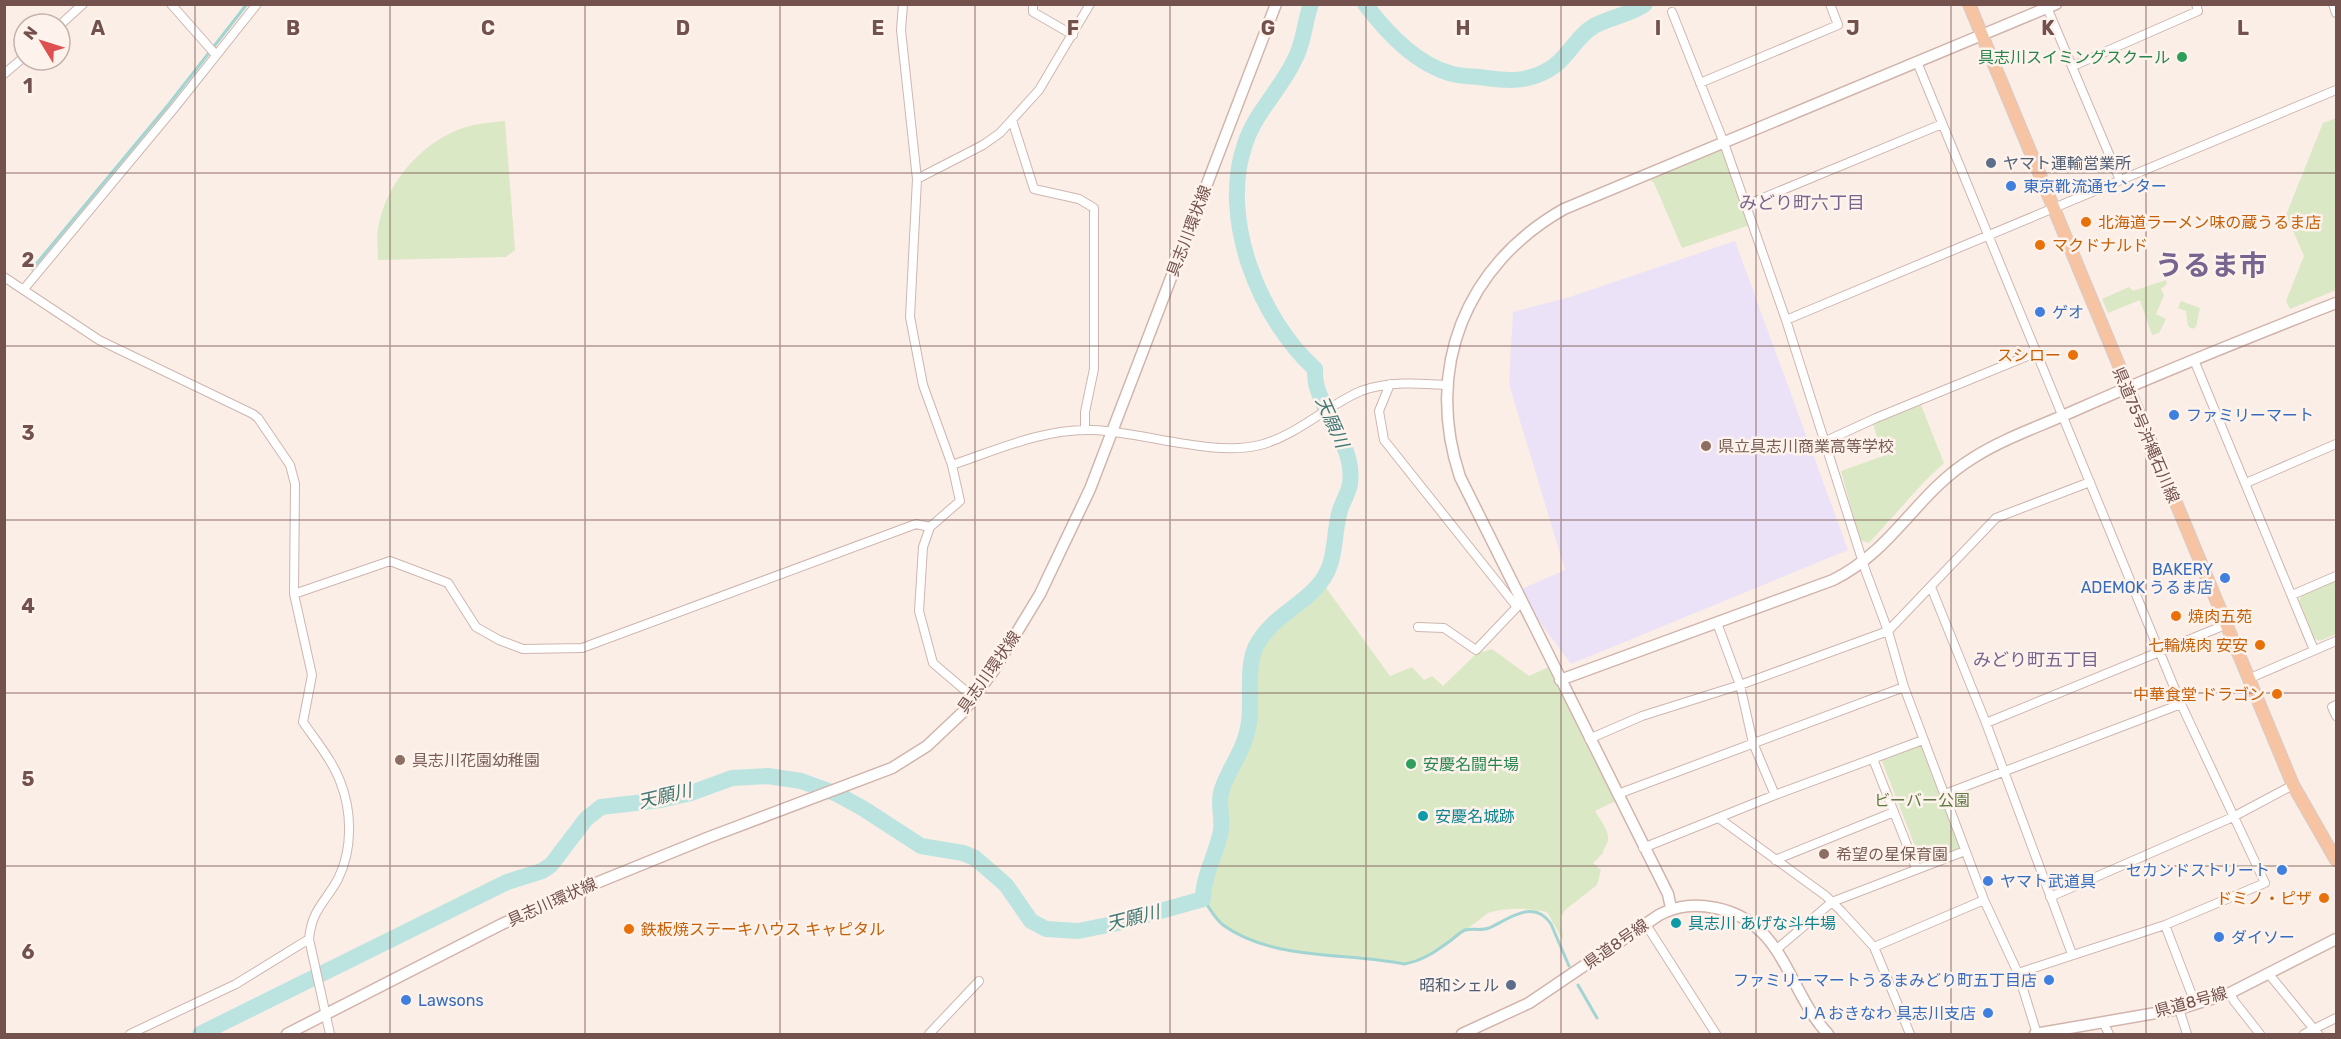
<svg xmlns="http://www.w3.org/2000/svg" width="2341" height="1039" font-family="Rubik,'Noto Sans JP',sans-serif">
	<rect width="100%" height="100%" fill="#fbeee6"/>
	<!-- education -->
	<path fill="#ebe2f7" d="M 1735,241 L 1848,550 L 1571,664 L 1517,591 L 1565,570 L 1509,384 L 1513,312 L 1570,297 Z"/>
	<!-- green -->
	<path fill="#dbe8c5" d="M 2336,118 L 2336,290 L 2290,309 L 2286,301 L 2304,256 L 2286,215 L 2323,123 Z
		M 505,121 L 515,250 L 506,257 L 378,260 C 378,249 376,235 379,223 C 389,178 427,136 473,125 C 484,123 495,122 505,121 Z
		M 1724,143 L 1750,225 L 1682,248 L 1654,183 L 1644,175 Z
		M 2166,280 L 2167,284 L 2161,289 L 2164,295 L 2156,314 L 2166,319 L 2159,333 L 2152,335 L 2140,300 L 2108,313 L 2102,299 L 2129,287 L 2133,291 Z
		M 2181,301 L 2200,308 L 2196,327 L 2192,329 L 2188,326 L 2186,311 L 2178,308 Z
		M 1921,405 L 1944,463 L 1924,482 L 1869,543 L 1860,540 L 1841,471 L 1883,456 L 1873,424 Z
		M 2336,580 L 2336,634 L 2320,641 L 2314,638 L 2299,600 L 2303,594 Z
		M 1321,581 L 1390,676 L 1412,667 L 1424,680 L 1432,676 L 1443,686 L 1476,654 L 1492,649 L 1529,676 L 1551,666 L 1620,799 L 1595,811 C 1599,818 1609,830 1608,839 C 1608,844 1604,847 1603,853 L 1593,863 L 1601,870 L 1597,885 L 1565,910 L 1561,917 L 1563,940 L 1547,912 C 1528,908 1507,907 1488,913 C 1462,932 1436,959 1404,964 C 1357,954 1254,957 1220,923 C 1184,887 1218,867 1221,827 C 1222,815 1218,804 1222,791 C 1225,777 1236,765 1242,751 C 1245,743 1247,733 1249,725 C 1254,700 1245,671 1255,648 C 1268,617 1302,606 1321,581 Z
		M 1923,740 L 1964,846 L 1927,860 L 1918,854 L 1880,756 Z"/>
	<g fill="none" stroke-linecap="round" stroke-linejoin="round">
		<!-- stream -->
		<path stroke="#a2d5d2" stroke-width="3" d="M 32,269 L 169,104 L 247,4
			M 1203,899 C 1209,907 1215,919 1223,925 C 1273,961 1346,952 1404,964 C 1422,961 1435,952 1450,941 C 1454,938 1460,932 1465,930 C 1473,928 1481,931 1489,928 C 1509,919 1534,898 1551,924 L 1569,966
			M 1578,985 L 1597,1018"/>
		<!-- river -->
		<path stroke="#bbe4e1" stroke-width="16" d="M 1365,4 C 1386,32 1415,63 1449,73 C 1460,77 1474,76 1486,78 C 1509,81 1527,82 1548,70 C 1568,59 1575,37 1594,26 C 1610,17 1630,15 1645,4
			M 200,1034 L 507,882 L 542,871 L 551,865 L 586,819 L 601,807 L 661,800 L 691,793 L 732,778 L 768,776 L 801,781 L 837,794 L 864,809 L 921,846 L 963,853 L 975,858 L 1006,885 L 1031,921 L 1046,929 L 1078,931 L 1118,923 L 1203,899 C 1203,875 1217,854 1221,830 C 1223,816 1217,803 1222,789 C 1230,766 1246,748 1249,722 C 1252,700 1246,666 1256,646 C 1270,620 1294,610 1314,590 C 1338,566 1332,543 1339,514 C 1341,504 1348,495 1350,484 C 1355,448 1326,420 1317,387 C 1315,381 1315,375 1315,369 C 1259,318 1219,218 1245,144 C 1255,113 1280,90 1294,61 C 1304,44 1304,23 1311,4"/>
		<!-- street casing -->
		<g stroke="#ceb6b0" stroke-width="10">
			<path id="street" d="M 171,4 L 216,55
				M 903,4 L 901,30 L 917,179 L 910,317 L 923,385 L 952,465 L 960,501 L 930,527 L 923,547 L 919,611 L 933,663 L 974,698
				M 1033,4 L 1033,12 L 1073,35
				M 2333,4 L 2336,13
				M 2046,5 L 2120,180
				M 1672,12 L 1724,143 L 1786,320 L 1866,572 L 1888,631 L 1904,687 L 1984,900 L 2018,973 L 2037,1034
				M 60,25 L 83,4
				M 1917,62 L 2181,704 L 2265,883 L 2165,925 L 2018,973
				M 2073,66 L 2198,11 L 2196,4
				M 4,74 L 24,57
				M 1700,83 L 1838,25 L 1830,4
				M 1012,120 L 1034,189 L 1079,199 L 1094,208 L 1094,369 L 1085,412 L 1085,430
				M 917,179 L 983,145 L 1000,133 L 1039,90 L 1090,4
				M 1746,205 L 1942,124
				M 4,277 L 99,340 L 253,414 L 258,418 L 290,465 L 295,484 L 294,594 L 312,675 L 303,722 C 316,741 332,760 340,781 C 352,811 353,849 338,879 C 325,903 312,909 309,939 L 330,1034
				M 24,289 L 176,106 L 257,4
				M 1786,320 L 2336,90
				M 2194,360 L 2314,650
				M 1390,384 L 1379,411 L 1384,440 L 1517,607 L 1523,604
				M 1826,441 L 1876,418 L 2035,353
				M 952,465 C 997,450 1044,428 1093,430 C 1143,432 1213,457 1260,445 C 1298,435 1326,406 1361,391 C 1387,381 1419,383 1447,385
				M 2246,483 L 2336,444
				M 1931,587 L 1986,723 L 2072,954
				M 294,594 L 390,561 L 448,583 L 476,627 L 499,640 L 523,649 L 582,648 L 916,524 L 930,527
				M 2292,595 L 2336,576
				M 1717,623 L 1740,685 L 1753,743 L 1775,795
				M 1418,627 L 1444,628 L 1476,650 L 1517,607
				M 2248,679 L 2336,641
				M 2336,705 L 2332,707 L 2336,716
				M 1986,723 L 2225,625
				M 1589,739 L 1642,716 L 1740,685 L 1888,631 L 1996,518 L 2090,482
				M 1873,759 L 1916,868
				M 1618,794 L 1904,687
				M 1945,794 L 2181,704
				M 1720,819 L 1826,896 L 1842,912 L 1874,947 L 1910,1034
				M 1643,848 L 1775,795 L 1923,740
				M 1775,860 L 1894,812
				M 2050,897 L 2233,817 L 2293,785
				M 1645,923 L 1716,1034
				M 2165,925 L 2195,1003
				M 1874,947 L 1984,900
				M 1777,949 L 1832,902 L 1965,851
				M 2268,973 L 2318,1034
				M 2230,993 L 2234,1001 L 2260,1034
				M 2179,1009 L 2187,1034
				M 2103,1022 L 2109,1034
				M 130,1034 L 236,984 L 309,939
				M 929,1034 L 979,981
				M 2304,1034 L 2336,1018"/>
		</g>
		<!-- secondary casing -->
		<g stroke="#d1b5ad" stroke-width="13">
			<path id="secondary" d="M 1560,680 L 1833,580 C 1895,549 1916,493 1973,458 C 2004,438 2041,426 2076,410 C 2162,372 2249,337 2336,303
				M 1671,908 L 1668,894 L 1460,477 C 1424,369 1465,265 1564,209 L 2056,4
				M 287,1034 L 502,924 L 579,890 L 707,838 L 892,768 L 927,746 L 963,712 L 994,670 L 1040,594 L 1090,489 L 1276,4
				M 1462,1034 L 1529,1003 L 1659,915 C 1678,905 1695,904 1716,908 C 1785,922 1787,991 1828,1034
				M 2035,1034 L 2179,1009 L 2230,993 L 2336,939"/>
		</g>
		<!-- primary casing -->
		<g stroke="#d5cbc9" stroke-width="14">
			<path id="primary" d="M 1969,4 L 2293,785 L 2336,860"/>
		</g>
		<!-- street -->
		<use href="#street" stroke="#fff" stroke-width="8"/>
		<!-- secondary -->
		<use href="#secondary" stroke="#fff" stroke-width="10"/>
		<!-- primary -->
		<use href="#primary" stroke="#f6c4a2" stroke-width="12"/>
	</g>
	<!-- grid -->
	<path fill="none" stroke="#73514c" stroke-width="1.5" stroke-opacity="0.55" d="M 195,4 L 195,1034M 390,4 L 390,1034M 585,4 L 585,1034M 780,4 L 780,1034M 975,4 L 975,1034M 1170,4 L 1170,1034M 1366,4 L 1366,1034M 1561,4 L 1561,1034M 1756,4 L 1756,1034M 1951,4 L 1951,1034M 2146,4 L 2146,1034M 4,173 L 2336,173M 4,346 L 2336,346M 4,520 L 2336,520M 4,693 L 2336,693M 4,866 L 2336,866"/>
	<!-- markers -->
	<g fill="#2e9e5b" stroke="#fef3ec" stroke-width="2">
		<circle cx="2182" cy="57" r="6"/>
		<circle cx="1411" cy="764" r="6"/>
	</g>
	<g fill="#5c6f8a" stroke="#fef3ec" stroke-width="2">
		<circle cx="1991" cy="163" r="6"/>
		<circle cx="1511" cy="985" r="6"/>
	</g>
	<g fill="#3f7fe0" stroke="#fef3ec" stroke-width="2">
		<circle cx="2011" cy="186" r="6"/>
		<circle cx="2040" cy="312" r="6"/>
		<circle cx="2174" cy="415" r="6"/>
		<circle cx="2225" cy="578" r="6"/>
		<circle cx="2282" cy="870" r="6"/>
		<circle cx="1988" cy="881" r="6"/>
		<circle cx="2219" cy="937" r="6"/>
		<circle cx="2049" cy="980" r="6"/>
		<circle cx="406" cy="1000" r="6"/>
		<circle cx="1988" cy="1013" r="6"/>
	</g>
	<g fill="#e8710a" stroke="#fef3ec" stroke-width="2">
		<circle cx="2086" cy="222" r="6"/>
		<circle cx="2040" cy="245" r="6"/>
		<circle cx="2073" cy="355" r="6"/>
		<circle cx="2176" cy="616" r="6"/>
		<circle cx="2260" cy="645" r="6"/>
		<circle cx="2277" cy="694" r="6"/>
		<circle cx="2324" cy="898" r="6"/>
		<circle cx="629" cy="929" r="6"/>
	</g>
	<g fill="#8d6e63" stroke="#fef3ec" stroke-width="2">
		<circle cx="1706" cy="446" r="6"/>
		<circle cx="400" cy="760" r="6"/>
		<circle cx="1824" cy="854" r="6"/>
	</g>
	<g fill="#0f9aa8" stroke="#fef3ec" stroke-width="2">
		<circle cx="1423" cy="816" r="6"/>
		<circle cx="1676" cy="923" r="6"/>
	</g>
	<g text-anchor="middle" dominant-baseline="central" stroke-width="5" stroke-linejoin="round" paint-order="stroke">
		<!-- leisure labels -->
		<g font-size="16" fill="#27864d" stroke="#fef3ec" text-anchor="end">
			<text x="2170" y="57">具志川スイミングスクール</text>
			<text x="1423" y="764" text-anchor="start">安慶名闘牛場</text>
		</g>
		<!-- service labels -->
		<g font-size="16" fill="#4e5e75" stroke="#fef3ec" text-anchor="start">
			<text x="2003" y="163">ヤマト運輸営業所</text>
			<text x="1499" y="985" text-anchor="end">昭和シェル</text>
		</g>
		<!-- shop labels -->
		<g font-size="16" fill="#366cbe" stroke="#fef3ec" text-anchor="start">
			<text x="2023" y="186">東京靴流通センター</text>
			<text x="2052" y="312">ゲオ</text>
			<text x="2186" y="415">ファミリーマート</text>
			<text x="2213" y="569" text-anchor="end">BAKERY<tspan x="2213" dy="18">ADEMOK うるま店</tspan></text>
			<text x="2270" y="870" text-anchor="end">セカンドストリート</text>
			<text x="2000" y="881">ヤマト武道具</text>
			<text x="2231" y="937">ダイソー</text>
			<text x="2037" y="980" text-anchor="end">ファミリーマートうるまみどり町五丁目店</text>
			<text x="418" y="1000">Lawsons</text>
			<text x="1976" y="1013" text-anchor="end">ＪＡおきなわ 具志川支店</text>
		</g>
		<!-- food labels -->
		<g font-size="16" fill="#c56008" stroke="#fef3ec" text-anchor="start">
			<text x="2098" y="222">北海道ラーメン味の蔵うるま店</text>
			<text x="2052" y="245">マクドナルド</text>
			<text x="2061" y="355" text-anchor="end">スシロー</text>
			<text x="2188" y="616">焼肉五苑</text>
			<text x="2248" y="645" text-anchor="end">七輪焼肉 安安</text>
			<text x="2265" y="694" text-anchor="end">中華食堂 ドラゴン</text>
			<text x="2312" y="898" text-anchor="end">ドミノ・ピザ</text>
			<text x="641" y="929">鉄板焼ステーキハウス キャピタル</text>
		</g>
		<!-- street labels -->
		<g font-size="16" fill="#73514c" stroke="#fef3ec">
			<text transform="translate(1189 231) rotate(-69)">具志川環状線</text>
			<text transform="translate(2146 435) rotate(67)">県道75号沖縄石川線</text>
			<text transform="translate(989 672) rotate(-55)">具志川環状線</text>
			<text transform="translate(552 902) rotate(-24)">具志川環状線</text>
			<text transform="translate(1616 944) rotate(-35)">県道8号線</text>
			<text transform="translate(2191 1002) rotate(-15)">県道8号線</text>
		</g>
		<!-- education labels -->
		<g font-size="16" fill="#785e54" stroke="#fef3ec" text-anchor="start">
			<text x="1718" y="446">県立具志川商業高等学校</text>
			<text x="412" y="760">具志川花園幼稚園</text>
			<text x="1836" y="854">希望の星保育園</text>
		</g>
		<!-- park labels -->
		<g font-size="16" fill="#5f7844" stroke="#fef3ec">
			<text x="1922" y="800">ビーバー公園</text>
		</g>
		<!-- culture labels -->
		<g font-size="16" fill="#0d838f" stroke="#fef3ec" text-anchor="start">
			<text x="1435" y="816">安慶名城跡</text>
			<text x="1688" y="923">具志川 あげな斗牛場</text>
		</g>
		<!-- neighbourhood labels -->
		<g font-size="18" fill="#77648f" stroke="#fef3ec">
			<text x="1802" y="203">みどり町六丁目</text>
			<text x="2036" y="660">みどり町五丁目</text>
		</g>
		<!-- water labels -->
		<g font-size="18" font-style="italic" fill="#407875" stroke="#fef3ec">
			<text transform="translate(1332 422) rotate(66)">天願川</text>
			<text transform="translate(665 796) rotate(-13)">天願川</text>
			<text transform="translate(1133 918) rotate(-14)">天願川</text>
		</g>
		<!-- town labels -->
		<g font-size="28" font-weight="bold" fill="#77648f" stroke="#fef3ec">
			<text x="2211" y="265">うるま市</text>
		</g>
	</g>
	<g font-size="20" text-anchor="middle" font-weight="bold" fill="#73514c" stroke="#fef3ec" stroke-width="5" stroke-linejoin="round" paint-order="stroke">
		<text x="98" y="35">A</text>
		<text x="293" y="35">B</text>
		<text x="488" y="35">C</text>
		<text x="683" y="35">D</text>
		<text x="878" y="35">E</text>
		<text x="1073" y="35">F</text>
		<text x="1268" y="35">G</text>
		<text x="1463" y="35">H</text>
		<text x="1658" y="35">I</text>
		<text x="1853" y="35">J</text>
		<text x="2048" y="35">K</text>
		<text x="2243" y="35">L</text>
		<text x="28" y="93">1</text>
		<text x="28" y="267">2</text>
		<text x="28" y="440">3</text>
		<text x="28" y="613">4</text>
		<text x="28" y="786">5</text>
		<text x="28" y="959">6</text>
	</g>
	<!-- border -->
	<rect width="2341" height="1039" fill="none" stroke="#73514c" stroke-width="12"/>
	<!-- north arrow -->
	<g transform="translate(42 42) rotate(308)"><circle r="28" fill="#fef3ec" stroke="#c6b2ac" stroke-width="1.5"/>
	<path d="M0-4.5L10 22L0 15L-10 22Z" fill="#df5151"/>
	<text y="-9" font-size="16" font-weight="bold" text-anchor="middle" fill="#73514c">N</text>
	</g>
</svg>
